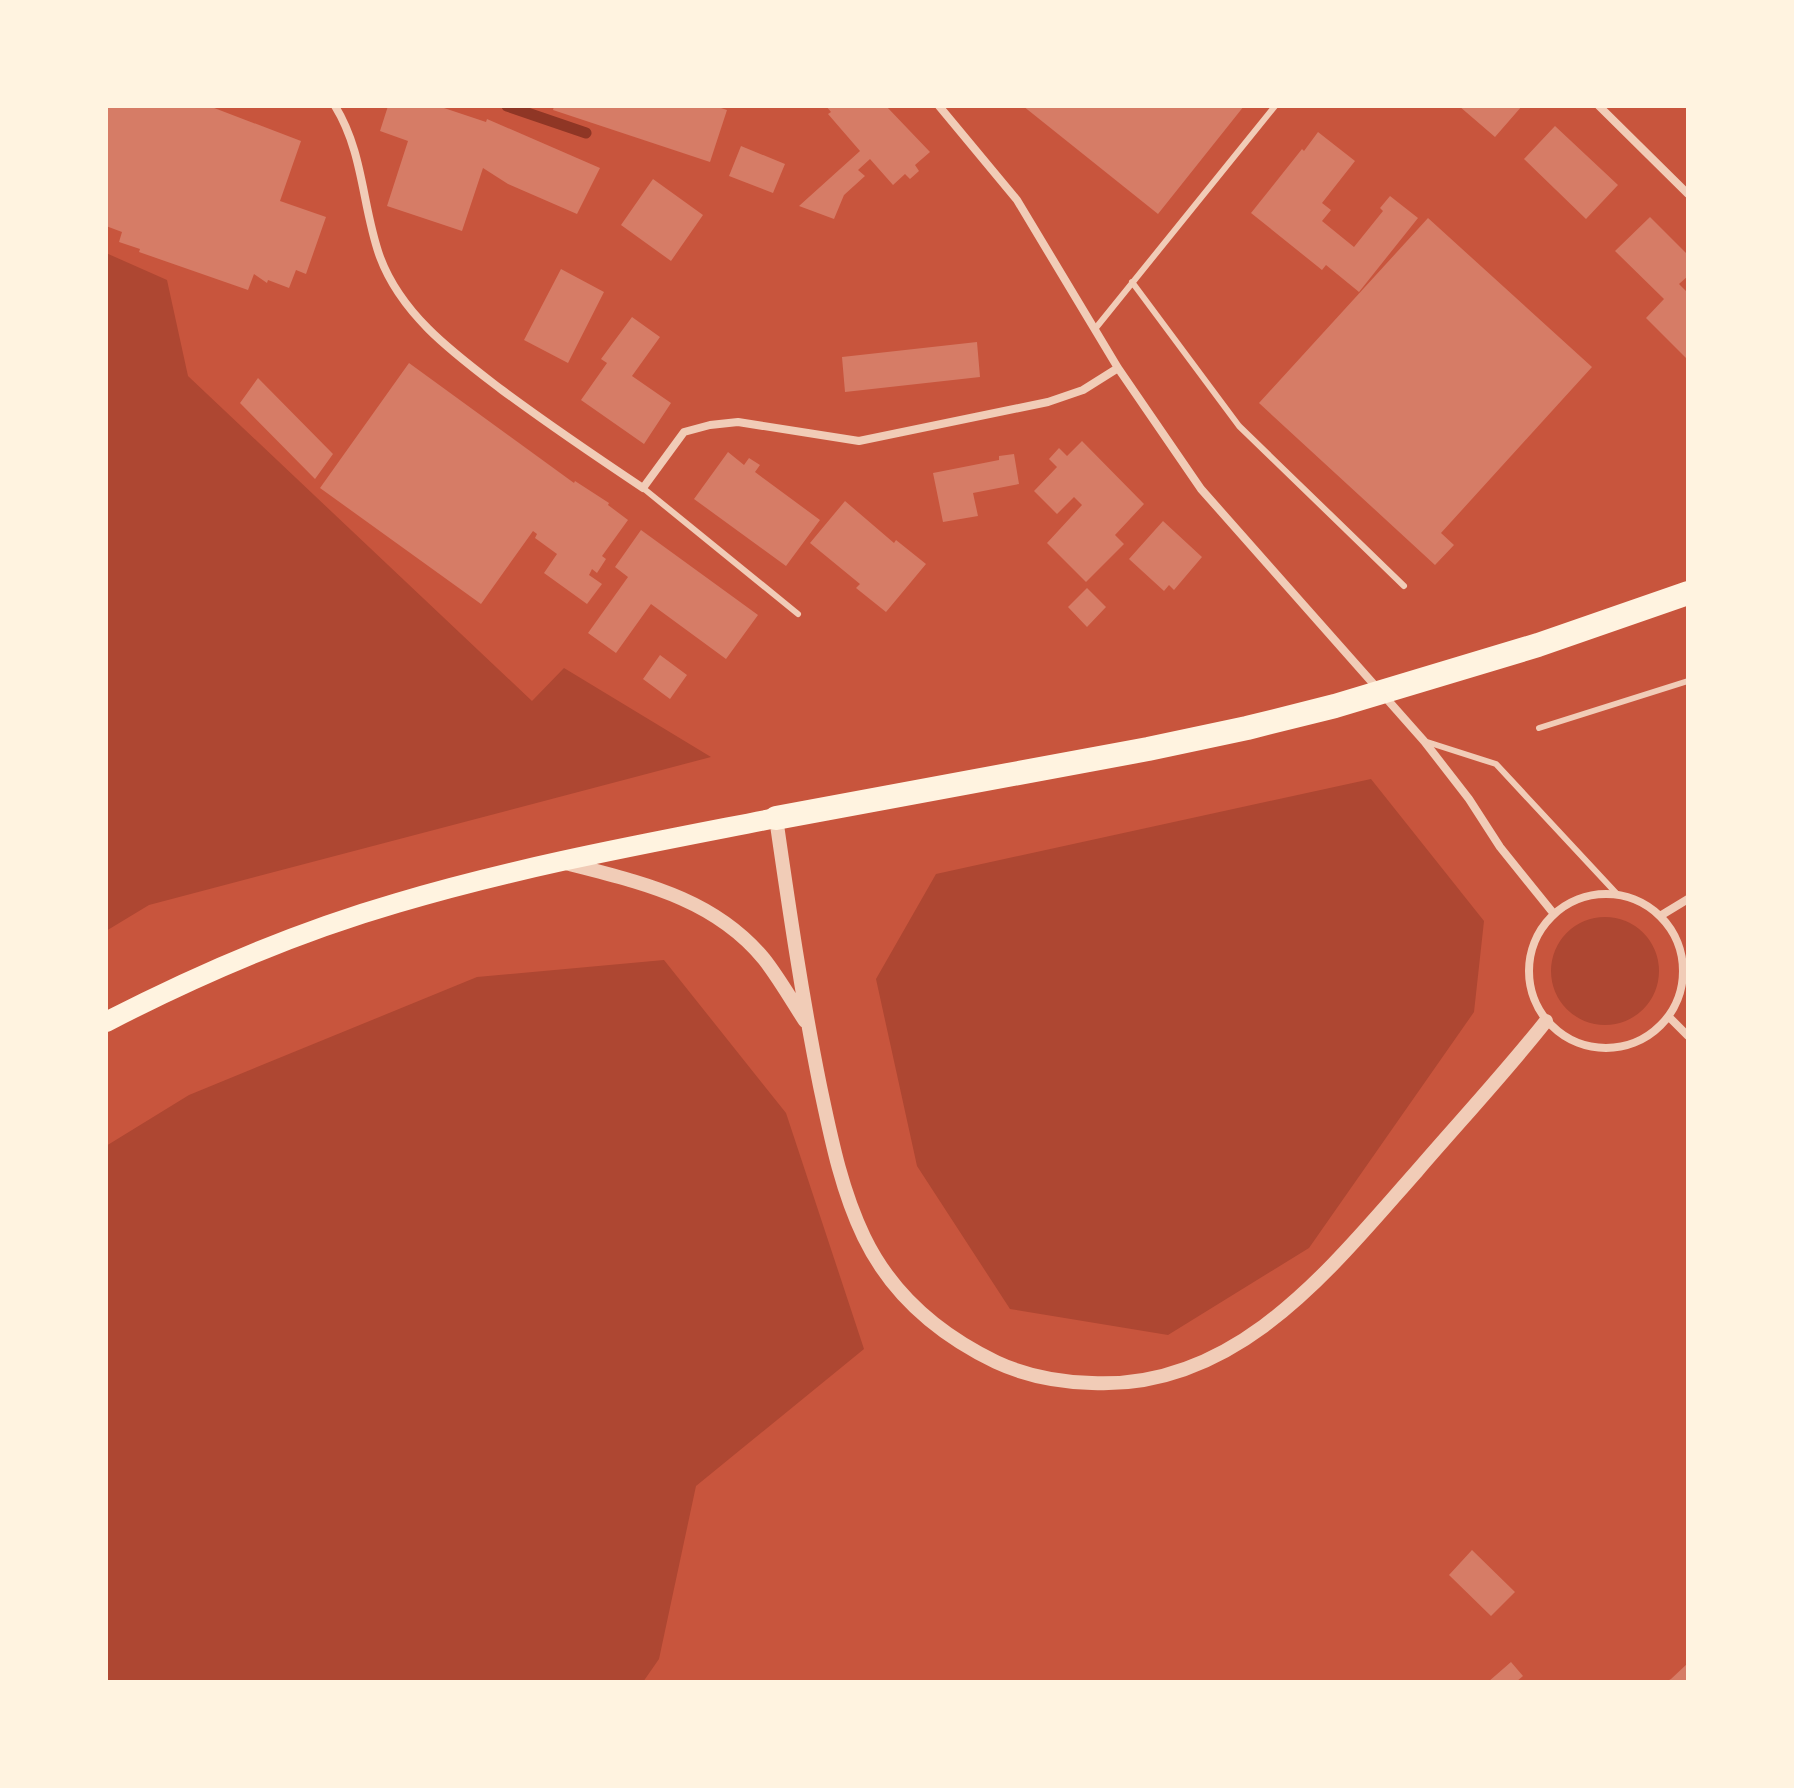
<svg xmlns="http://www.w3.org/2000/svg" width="1794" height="1788" font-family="'Alegreya Sans',sans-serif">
	<rect width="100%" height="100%" fill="#c8553d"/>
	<!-- green -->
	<path fill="#ae4732" d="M 106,253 L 167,280 L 188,376 L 532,701 L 564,668 L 711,757 L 149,905 L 106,931 Z
		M 1371,779 L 1484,921 L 1474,1012 L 1309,1248 L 1168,1335 L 1010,1309 L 917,1166 L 876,979 L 936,874 Z
		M1551 971a54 54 0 1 1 108 0a54 54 0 1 1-108 0Z
		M 664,960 L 786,1113 L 864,1349 L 696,1486 L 659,1659 L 643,1682 L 106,1682 L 106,1146 L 189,1095 L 477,977 Z"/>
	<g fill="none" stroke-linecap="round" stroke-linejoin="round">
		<!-- stream -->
		<path stroke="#8f3625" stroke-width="11" d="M 507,106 L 586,133"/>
	</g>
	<!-- building -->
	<path fill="#d67c66" d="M 106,106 L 209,106 L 301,141 L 280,201 L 326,217 L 306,274 L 296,270 L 289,288 L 268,280 L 267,283 L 254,274 L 248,290 L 139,252 L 140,249 L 119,242 L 122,232 L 106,226 Z
		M 388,106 L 438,106 L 486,122 L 487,119 L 600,168 L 577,214 L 508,184 L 483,168 L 462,231 L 387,206 L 408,141 L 380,131 Z
		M 554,106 L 715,106 L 727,110 L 710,162 L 553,110 Z
		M 826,106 L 886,106 L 930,152 L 915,165 L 919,171 L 910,179 L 905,174 L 893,185 L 870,159 L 858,170 L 865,176 L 844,195 L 834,219 L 799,206 L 860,151 L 828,114 L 831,112 Z
		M 1023,106 L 1244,106 L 1158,214 Z
		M 1459,106 L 1522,106 L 1495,137 Z
		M 1555,126 L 1618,185 L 1586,219 L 1524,159 Z
		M 1318,132 L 1355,161 L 1322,203 L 1331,210 L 1322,221 L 1354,247 L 1383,211 L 1380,208 L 1390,196 L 1418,218 L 1359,292 L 1326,265 L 1322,270 L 1251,213 L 1302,149 L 1304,151 Z
		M 741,146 L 785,164 L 773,193 L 729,176 Z
		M 653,179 L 703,215 L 671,261 L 621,225 Z
		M 1650,217 L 1688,255 L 1688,276 L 1679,284 L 1688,293 L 1688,360 L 1646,318 L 1664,299 L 1615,251 Z
		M 1428,218 L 1592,367 L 1441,533 L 1454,545 L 1435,565 L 1259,403 Z
		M 561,269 L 604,292 L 568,363 L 524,340 Z
		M 632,317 L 660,337 L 632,376 L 671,403 L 644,444 L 581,400 L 607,363 L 601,359 Z
		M 977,342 L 980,377 L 845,392 L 842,357 Z
		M 409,363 L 574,483 L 575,481 L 609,503 L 608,505 L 628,520 L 602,556 L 606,559 L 597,573 L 592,569 L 589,575 L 602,584 L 587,604 L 544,573 L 557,554 L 535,538 L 537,534 L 533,531 L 481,604 L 320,488 Z
		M 258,378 L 333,454 L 315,479 L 240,403 Z
		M 1082,441 L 1144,504 L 1115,535 L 1124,544 L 1086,582 L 1047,543 L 1082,505 L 1074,497 L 1057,514 L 1034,491 L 1057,467 L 1049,459 L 1059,448 L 1067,456 Z
		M 728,452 L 744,465 L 749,458 L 760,465 L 755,472 L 820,520 L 786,566 L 694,499 Z
		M 1014,454 L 1019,484 L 973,493 L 978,516 L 943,522 L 933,473 L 999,460 L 999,456 Z
		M 845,501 L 894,543 L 896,540 L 926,564 L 886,612 L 856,588 L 860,584 L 810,543 Z
		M 1163,521 L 1202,557 L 1174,590 L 1169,585 L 1164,591 L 1129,559 Z
		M 641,530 L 758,615 L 726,659 L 651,604 L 616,653 L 588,633 L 628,577 L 615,567 Z
		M 1087,588 L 1106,607 L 1087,627 L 1068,607 Z
		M 660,655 L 687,675 L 670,699 L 643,679 Z
		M 1472,1550 L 1515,1592 L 1491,1616 L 1449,1575 Z
		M 1511,1662 L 1523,1676 L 1516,1682 L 1488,1682 Z
		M 1688,1663 L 1688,1682 L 1665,1682 L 1671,1679 Z"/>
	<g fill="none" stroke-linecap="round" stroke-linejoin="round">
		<!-- service -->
		<path stroke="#f1ccb7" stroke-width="6" d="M 1132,282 L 1239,426 L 1404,586
			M 1095,329 L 1275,106
			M 643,488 L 798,614
			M 1539,728 L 1688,681
			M 1424,741 L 1496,764 L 1617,894"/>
		<!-- minor -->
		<path stroke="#f1ccb7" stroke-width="8" d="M 335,106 C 364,153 362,207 380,257 C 402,316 455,354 502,390 C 548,424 595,456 643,488 L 684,432 L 710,425 L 738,422 L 859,441 L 1048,402 L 1083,390 L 1118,368
			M 939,106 L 1017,200 L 1118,368 L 1201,489 L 1424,741 L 1469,799 L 1500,847 L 1554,914
			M 1599,106 L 1688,194
			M1529 971a77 77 0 1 1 154 0a77 77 0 1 1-154 0Z
			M 1660,916 L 1688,899
			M 1669,1017 L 1688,1036"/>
		<!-- tertiary -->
		<path stroke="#f1ccb7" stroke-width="14" d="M 776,818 C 789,908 802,997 820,1086 C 831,1138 841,1189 864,1237 C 892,1295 940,1335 996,1362 C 1026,1376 1059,1382 1092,1383 C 1237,1390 1330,1269 1417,1171 C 1460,1121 1505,1073 1546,1021
			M 562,862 C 637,882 712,896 764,959 C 779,978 792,1001 805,1021"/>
		<!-- primary -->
		<path stroke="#fff3e0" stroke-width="20" d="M 106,1022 C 199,974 297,932 397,903 C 521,866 649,843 776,818"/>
		<!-- motorway -->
		<path stroke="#fff3e0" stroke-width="24" d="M 776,818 L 1148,749 L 1247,728 L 1335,706 L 1538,645 L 1688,593"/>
	</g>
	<!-- border -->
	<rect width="1794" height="1788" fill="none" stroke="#fff3e0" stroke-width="216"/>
</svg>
